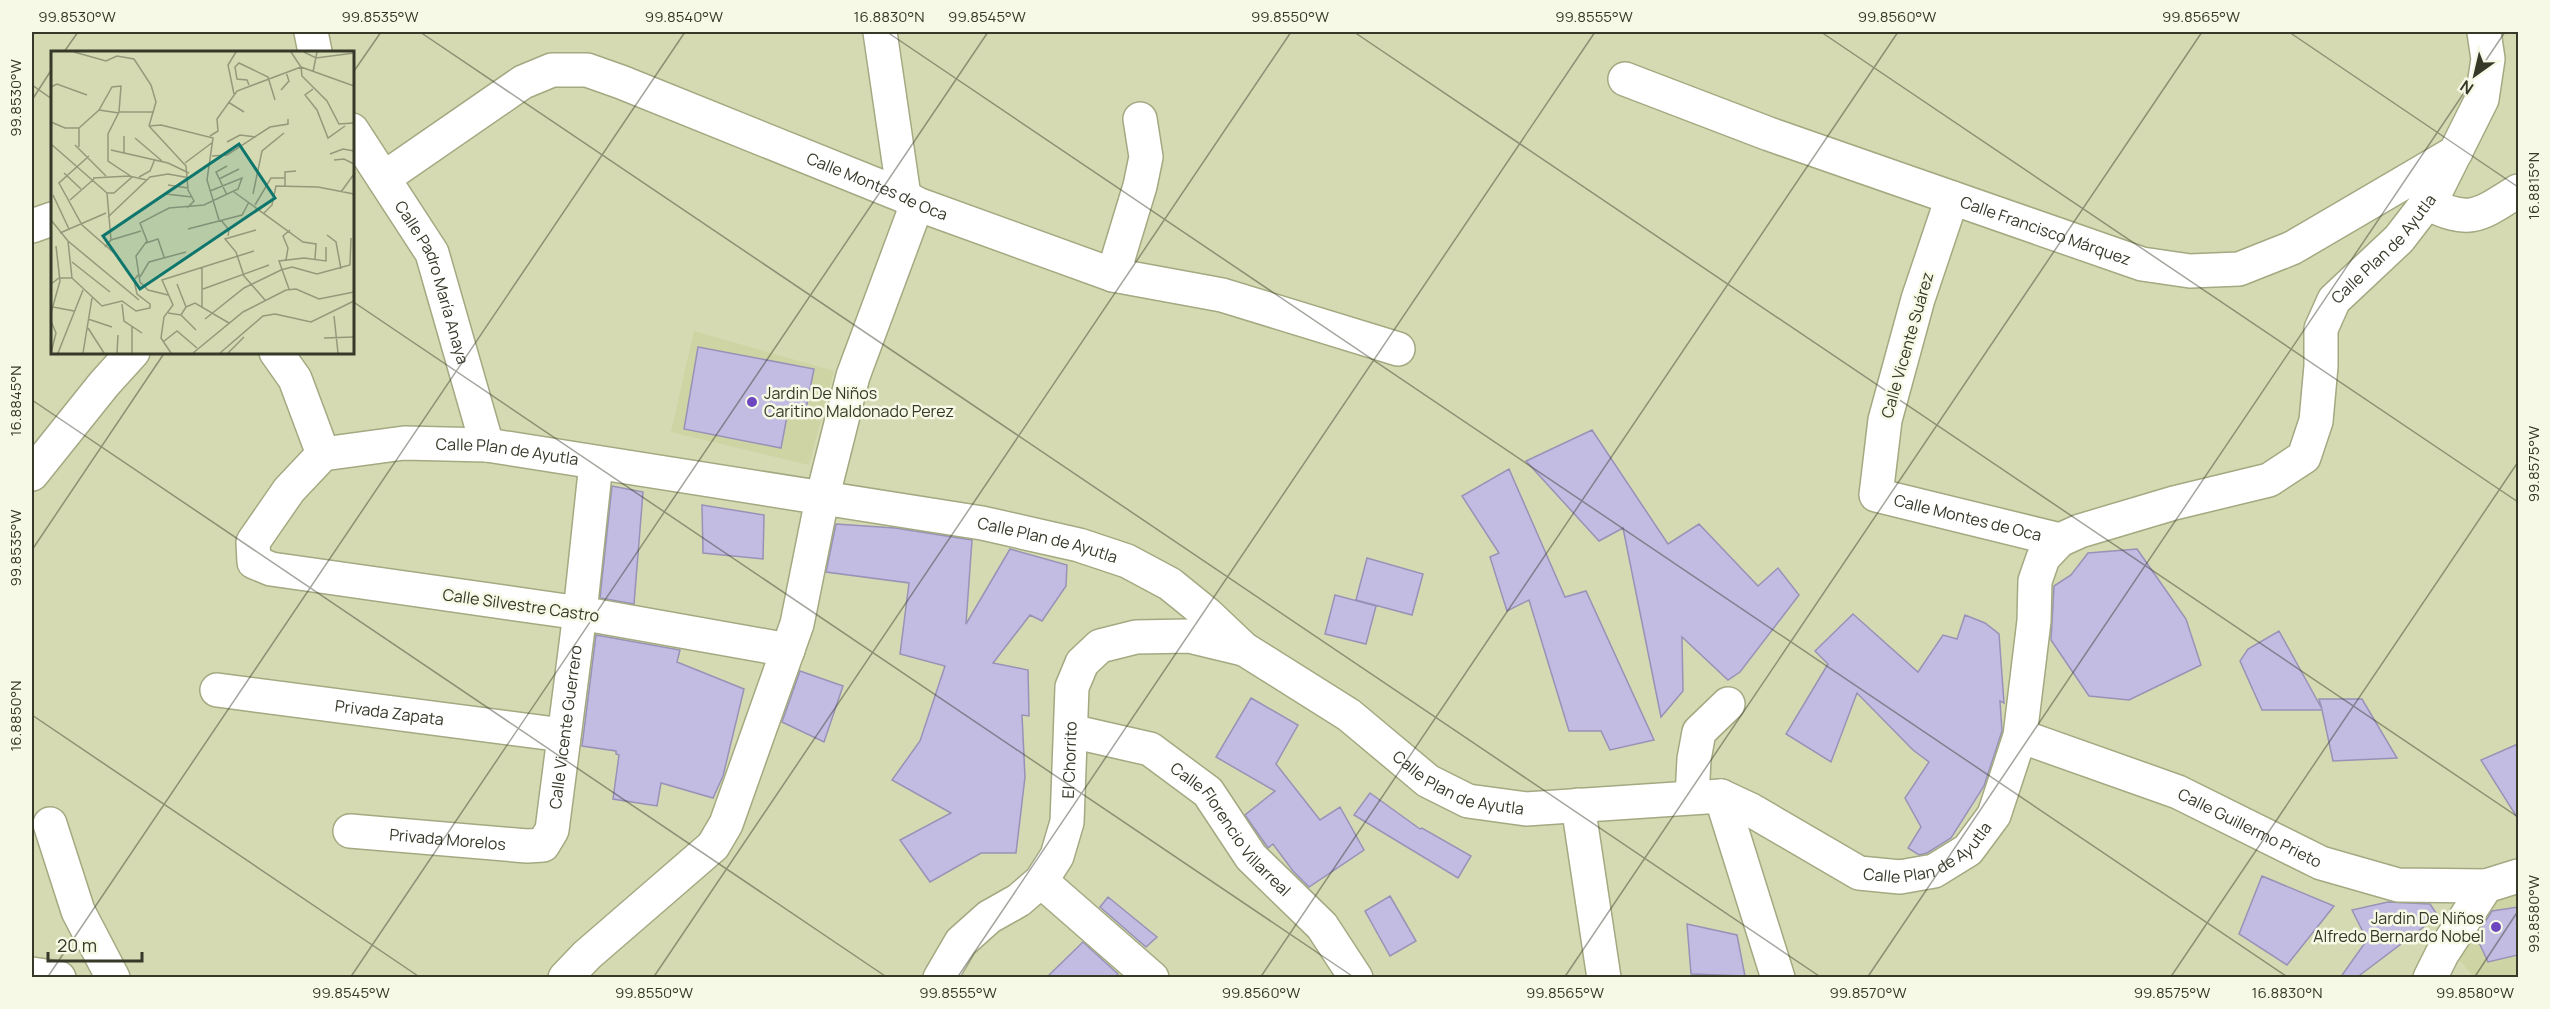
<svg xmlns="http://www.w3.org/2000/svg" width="2550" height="1009" font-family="Manrope,sans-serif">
	<rect width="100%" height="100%" fill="#d5dab2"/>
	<!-- built -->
	<path fill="#ced4a3" d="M 694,331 L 834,371 L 809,465 L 671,432 Z
		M 2518,887 L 2518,977 L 2474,977 L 2457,957 L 2490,896 Z"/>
	<!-- building -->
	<path fill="#c2bbe2" stroke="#9992b7" stroke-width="1.5" d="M 698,347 L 814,369 L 805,414 L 788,411 L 781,448 L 684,429 Z
		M 1592,430 L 1668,544 L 1699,524 L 1758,586 L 1778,568 L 1799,595 L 1740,672 L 1728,680 L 1682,637 L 1683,691 L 1661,717 L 1623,528 L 1599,541 L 1526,461 Z
		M 1509,469 L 1565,597 L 1586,591 L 1654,740 L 1610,750 L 1601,731 L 1569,731 L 1529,600 L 1507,611 L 1490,557 L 1499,553 L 1462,496 Z
		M 612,486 L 643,492 L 634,604 L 600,598 Z
		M 702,505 L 764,515 L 763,559 L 703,553 Z
		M 836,524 L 895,528 L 972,540 L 966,624 L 1010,549 L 1067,565 L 1066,586 L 1042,621 L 1030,615 L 993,663 L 1028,670 L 1029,716 L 1022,715 L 1025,777 L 1016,853 L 981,853 L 930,882 L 900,840 L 951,813 L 892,780 L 920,741 L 945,666 L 900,654 L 909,583 L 826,572 Z
		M 2137,549 L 2186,619 L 2201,665 L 2129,700 L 2089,696 L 2051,640 L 2054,586 L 2071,575 L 2088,553 Z
		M 1367,558 L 1423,574 L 1412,615 L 1356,600 Z
		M 1335,595 L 1376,606 L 1366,644 L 1325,634 Z
		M 1853,614 L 1918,672 L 1943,635 L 1957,639 L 1965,615 L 1985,623 L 1999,634 L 2004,703 L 2000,701 L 2002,731 L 1984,786 L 1951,838 L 1927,853 L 1919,855 L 1908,848 L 1921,827 L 1905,798 L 1929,762 L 1913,750 L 1857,693 L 1831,762 L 1786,734 L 1828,664 L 1815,651 Z
		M 2279,631 L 2322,709 L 2319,699 L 2362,699 L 2397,758 L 2333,761 L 2322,710 L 2262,710 L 2240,661 L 2248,649 Z
		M 596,635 L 680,650 L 677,662 L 744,689 L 723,776 L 713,798 L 661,783 L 657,806 L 613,799 L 619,755 L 616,754 L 616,751 L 582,746 Z
		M 800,671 L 843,686 L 824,742 L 782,722 Z
		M 1251,698 L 1298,725 L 1276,764 L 1320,820 L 1340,807 L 1364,850 L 1309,887 L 1293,871 L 1273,844 L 1268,848 L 1266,845 L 1245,815 L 1275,791 L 1216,757 Z
		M 2518,744 L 2518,819 L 2481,760 Z
		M 1370,793 L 1420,829 L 1422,828 L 1471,856 L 1458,878 L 1354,815 Z
		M 2262,876 L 2334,906 L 2287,965 L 2239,934 Z
		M 1390,896 L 1416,941 L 1390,956 L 1365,911 Z
		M 1108,897 L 1157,937 L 1146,947 L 1100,907 Z
		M 2388,902 L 2430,904 L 2438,916 L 2356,978 L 2340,978 L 2367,940 L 2352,910 Z
		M 2518,907 L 2518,955 L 2488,962 L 2476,936 L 2492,911 Z
		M 1687,924 L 1737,935 L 1745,976 L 1691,974 Z
		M 1083,942 L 1118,974 L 1114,978 L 1046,978 Z"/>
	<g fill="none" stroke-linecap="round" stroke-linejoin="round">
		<!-- minor casing -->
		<g stroke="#a4a981" stroke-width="36">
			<g id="minor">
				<path d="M 311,32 L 315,52"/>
				<path d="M 880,32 L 904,196"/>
				<path id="s1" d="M 1625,79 L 1769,134 L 2142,264 L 2190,271 L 2239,269 L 2292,248 L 2456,152"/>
				<path id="s2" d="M 352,130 L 432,253 L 487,445"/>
				<path id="s3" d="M 384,178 L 523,82 L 552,70 L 587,70 L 621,82 L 904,196 L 917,204 L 1113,275 L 1222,295 L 1398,349"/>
				<path id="s4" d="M 1952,198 L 1918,299 L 1885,420 L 1876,495 L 2060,540"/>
				<path d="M 2427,203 C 2470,225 2480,215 2518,191"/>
				<path d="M 32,226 L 52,219"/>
				<path d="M 1113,275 L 1140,186 L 1146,157 L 1140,119"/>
				<path d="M 276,352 L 295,379 L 323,454"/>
				<path d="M 32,474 L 104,384 L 133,352"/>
				<path id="s5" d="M 788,650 L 580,613 L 271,569 L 254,562 L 253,542 L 289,490 L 323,454 L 404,443 L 487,445 L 982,523 L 1079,545 L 1127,561 L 1170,584 L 1207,614 L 1244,649 L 1349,715 L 1428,781 L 1468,801 L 1526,809 L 1721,796 L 1751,810 L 1859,873 L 1900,877 L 1934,871 L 1968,850 L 1994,815 L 2020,736 L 2034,621 L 2035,581 L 2043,558 L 2060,540 L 2080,531 L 2174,503 L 2269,480 L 2304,457 L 2316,421 L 2321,366 L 2321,329 L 2334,300 L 2399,239 L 2436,191 L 2482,99 L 2488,59 L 2484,32"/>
				<path id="s6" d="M 217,690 L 563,735"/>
				<path id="s7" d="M 1071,731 L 1150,749 L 1208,792 L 1251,857 L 1322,926 L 1356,978"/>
				<path id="s8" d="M 2020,736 L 2178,792 L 2321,863 L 2398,885 L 2486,886"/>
				<path d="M 1721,796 L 1778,978"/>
				<path d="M 1692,797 L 1694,759 L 1699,732 L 1728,704"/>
				<path d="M 1578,805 L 1604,978"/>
				<path d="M 50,824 L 78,911 L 113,978"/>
				<path id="s9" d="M 350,831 L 527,846 L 543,845 L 552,830 L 580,613 L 596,463"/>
				<path d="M 1041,881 L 1152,978"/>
				<path d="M 32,974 L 59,978"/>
				<path d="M 565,978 L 587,955 L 713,846 L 726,824 L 797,624 L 822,499 L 853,376 L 917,204"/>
				<path id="s10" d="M 940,978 L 961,942 L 989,917 L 1019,900 L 1041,881 L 1057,856 L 1067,822 L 1072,687 L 1082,663 L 1100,646 L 1136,637 L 1189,636 L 1243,649"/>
				<path d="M 2430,978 L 2442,954 L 2486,886 L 2518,876"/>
			</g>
		</g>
		<!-- minor -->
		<use href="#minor" stroke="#fff" stroke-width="33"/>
	</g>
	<!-- ticks -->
	<path fill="none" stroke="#363828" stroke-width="1.5" stroke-opacity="0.45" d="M 420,32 L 1822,978M 887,32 L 2289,978M 1354,32 L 2518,817M 1821,32 L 2518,502M 2289,32 L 2518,187M 64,52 L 78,32M 352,74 L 381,32M 32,85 L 52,99M 32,100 L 52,69M 352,301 L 1355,978M 32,400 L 888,978M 32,550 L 165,352M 32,715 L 421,978M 47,978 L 685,32M 350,978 L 988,32M 653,978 L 1291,32M 957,978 L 1595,32M 1260,978 L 1898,32M 1564,978 L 2202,32M 1867,978 L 2505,32M 2170,978 L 2518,462M 2474,978 L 2518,911"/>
	<!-- markers -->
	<g fill="#6d47bf" stroke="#f6f9e5" stroke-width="2">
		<circle cx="752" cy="402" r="6"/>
		<circle cx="2496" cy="927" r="6"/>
	</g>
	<g text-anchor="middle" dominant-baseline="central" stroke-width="5" stroke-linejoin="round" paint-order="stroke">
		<!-- street labels -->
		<g font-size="16" fill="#363828" stroke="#f6f9e5">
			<text stroke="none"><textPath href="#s3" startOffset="548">Calle Montes de Oca</textPath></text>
			<text stroke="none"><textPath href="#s1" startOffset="447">Calle Francisco Márquez</textPath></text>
			<text stroke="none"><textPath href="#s5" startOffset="3262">Calle Plan de Ayutla</textPath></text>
			<text stroke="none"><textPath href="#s2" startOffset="174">Calle Padro María Anaya</textPath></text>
			<text transform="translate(1907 345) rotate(-74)">Calle Vicente Suárez</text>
			<text stroke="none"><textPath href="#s5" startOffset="860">Calle Plan de Ayutla</textPath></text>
			<text stroke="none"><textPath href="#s4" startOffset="402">Calle Montes de Oca</textPath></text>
			<text stroke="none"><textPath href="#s5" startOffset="1408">Calle Plan de Ayutla</textPath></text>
			<text transform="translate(521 605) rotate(8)">Calle Silvestre Castro</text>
			<text stroke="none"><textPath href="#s6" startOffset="174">Privada Zapata</textPath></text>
			<text stroke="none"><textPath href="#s9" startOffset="315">Calle Vicente Guerrero</textPath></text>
			<text stroke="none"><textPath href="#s10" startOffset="270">El Chorrito</textPath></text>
			<text stroke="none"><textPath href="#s5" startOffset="1894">Calle Plan de Ayutla</textPath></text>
			<text stroke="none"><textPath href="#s8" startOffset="248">Calle Guillermo Prieto</textPath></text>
			<text stroke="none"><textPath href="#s7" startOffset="196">Calle Florencio Villarreal</textPath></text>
			<text stroke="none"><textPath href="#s9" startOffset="98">Privada Morelos</textPath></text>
			<text stroke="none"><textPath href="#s5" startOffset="2398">Calle Plan de Ayutla</textPath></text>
		</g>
		<!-- poi labels -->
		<g font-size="16" fill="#363828" stroke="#f6f9e5" text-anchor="start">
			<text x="764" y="393">Jardin De Niños<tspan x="764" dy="18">Caritino Maldonado Perez</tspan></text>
			<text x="2484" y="918" text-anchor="end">Jardin De Niños<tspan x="2484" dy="18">Alfredo Bernardo Nobel</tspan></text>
		</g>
	</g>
	<!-- overview -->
	<g transform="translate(51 51)">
		<rect width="303" height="303" fill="#d5dab2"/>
		<path fill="none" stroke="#95997b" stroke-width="1.5" d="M 23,1 L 55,10 L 66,5 L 83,8 L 100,34 L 105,51 L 98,75M 240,1 L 250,16 L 251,25 L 276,50 L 288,73 L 303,72M 253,1 L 265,7 L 303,2M 250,16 L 303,35M 262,21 L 266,1M 198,34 L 196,29 L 186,28 L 184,16 L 188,12 L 217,26 L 224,49M 0,36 L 6,33 L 36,44M 262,38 L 254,44 L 266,59 L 277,87 L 294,75M 230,39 L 238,30 L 235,21M 183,43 L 177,14 L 185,1M 177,51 L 193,61M 48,59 L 68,62M 68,61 L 103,61M 0,71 L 14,77 L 28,77M 98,75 L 110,74 L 162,87 L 156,129 L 168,169M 98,75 L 135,115 L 137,139 L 143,150 L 136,157M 73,85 L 73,103M 159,85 L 167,80 L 166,68 L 186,40 L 250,16M 84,87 L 111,110M 176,91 L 189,84 L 205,86M 0,93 L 56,142M 24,94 L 55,125M 28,96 L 28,77 L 48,59 L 61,36 L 70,35 L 68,61 L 57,83 L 57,110 L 81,126 L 63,142 L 56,142M 60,99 L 117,112 L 138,122M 279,103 L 292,98 L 303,100M 38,105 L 8,132 L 31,174 L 63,202M 161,105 L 176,104 L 219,76 L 237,73 L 237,68M 283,109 L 293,108 L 303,113M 134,112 L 162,91M 176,115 L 165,121 L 176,144M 13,122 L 30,138M 88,126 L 99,120 L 104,108M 42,127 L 78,125 L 96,129M 168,128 L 188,118M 117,134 L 137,137M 234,135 L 234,121 L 245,120M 183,141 L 252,191 L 265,193 L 264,208M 290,141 L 303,123M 115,143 L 141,146M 202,143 L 211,100 L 233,82M 2,144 L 18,178M 19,149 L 43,128M 204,154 L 220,127 L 234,127M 213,162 L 221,154 L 225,135 L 267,136 L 303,143M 57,166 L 99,126 L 117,123 L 139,127M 0,169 L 17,190 L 88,249M 170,169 L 178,179 L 177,185M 137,178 L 191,164 L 198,151M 205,179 L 174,188 L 185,201 L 193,225 L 214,249M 9,182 L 55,162M 276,184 L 285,191 L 290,218M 60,189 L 90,180M 17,190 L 21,227 L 51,255 L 71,250 L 85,260 L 99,257 L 99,253 L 86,243 L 83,229 L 88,223M 95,192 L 107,188 L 113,206M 54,196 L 60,189 L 56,142M 235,209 L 237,197 L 232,185 L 239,179M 21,211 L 59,241M 151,216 L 151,256M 89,226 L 98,211 L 135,201M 0,233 L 8,227 L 21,227M 126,233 L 135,256M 152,238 L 218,214M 238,238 L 228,210 L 253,207 L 275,210 L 275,196M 117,244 L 97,239 L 89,231 L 85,205 L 96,190 L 89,172 L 118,157 L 153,154 L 187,138 L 191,127 L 159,140M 71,253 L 73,270 L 91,282M 2,256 L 23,260M 135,256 L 144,252 L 178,272M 0,262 L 9,230 L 5,195M 117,262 L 130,264 L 135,256M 130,264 L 145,279M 283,265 L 287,302M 37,268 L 61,276M 154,268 L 193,237 L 230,219 L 241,216 L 266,223 L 299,214 L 300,187M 0,270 L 5,282 L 0,302M 81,276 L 81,302M 37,277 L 53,302M 273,287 L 303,286M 112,291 L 126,280 L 146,297M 7,302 L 32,239M 32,302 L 41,247M 66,302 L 67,284M 120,302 L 110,287 L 113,266 L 122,254 L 111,229 L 203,200M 142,302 L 192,261 L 235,239 L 245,238 L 268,248 L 303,241M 169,302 L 212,265 L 224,263 L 260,271 L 303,250M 177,302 L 193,286"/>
		<path fill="#0f766e" fill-opacity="0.15" stroke="#0f766e" stroke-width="3" d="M 188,93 L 224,147 L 89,238 L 52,185 Z"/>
		<rect width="303" height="303" fill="none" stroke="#363828" stroke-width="3"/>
	</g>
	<!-- border -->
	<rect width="2550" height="1009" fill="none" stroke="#f6f9e5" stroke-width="66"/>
	<!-- north arrow -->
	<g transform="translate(2475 75) rotate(214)" stroke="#f6f9e5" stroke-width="4.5" paint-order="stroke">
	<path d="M0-4.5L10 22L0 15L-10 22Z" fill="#363828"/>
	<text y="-9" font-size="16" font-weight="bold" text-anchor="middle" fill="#363828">N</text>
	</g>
	<!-- scale -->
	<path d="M48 952v9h94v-9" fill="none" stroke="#363828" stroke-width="3"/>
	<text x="57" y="952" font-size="18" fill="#363828" stroke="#f6f9e5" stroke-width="4.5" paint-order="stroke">20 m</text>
	<rect x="33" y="33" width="2484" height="943" fill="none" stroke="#363828" stroke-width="2"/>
	<g font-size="15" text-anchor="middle" fill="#363828">
		<text x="77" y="22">99.8530°W</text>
		<text x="380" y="22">99.8535°W</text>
		<text x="684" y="22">99.8540°W</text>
		<text x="889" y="22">16.8830°N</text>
		<text x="987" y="22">99.8545°W</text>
		<text x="1290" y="22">99.8550°W</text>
		<text x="1594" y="22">99.8555°W</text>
		<text x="1897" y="22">99.8560°W</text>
		<text x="2201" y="22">99.8565°W</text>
		<text transform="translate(16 98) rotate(-90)" y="5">99.8530°W</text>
		<text transform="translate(2534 186) rotate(-90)" y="5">16.8815°N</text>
		<text transform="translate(16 401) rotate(-90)" y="5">16.8845°N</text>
		<text transform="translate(2534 464) rotate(-90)" y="5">99.8575°W</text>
		<text transform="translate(16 548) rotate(-90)" y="5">99.8535°W</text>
		<text transform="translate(16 716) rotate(-90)" y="5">16.8850°N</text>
		<text transform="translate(2534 914) rotate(-90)" y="5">99.8580°W</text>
		<text x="351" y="998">99.8545°W</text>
		<text x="654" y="998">99.8550°W</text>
		<text x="958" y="998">99.8555°W</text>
		<text x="1261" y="998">99.8560°W</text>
		<text x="1565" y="998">99.8565°W</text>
		<text x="1868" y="998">99.8570°W</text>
		<text x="2172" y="998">99.8575°W</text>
		<text x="2287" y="998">16.8830°N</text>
		<text x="2475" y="998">99.8580°W</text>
	</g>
</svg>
